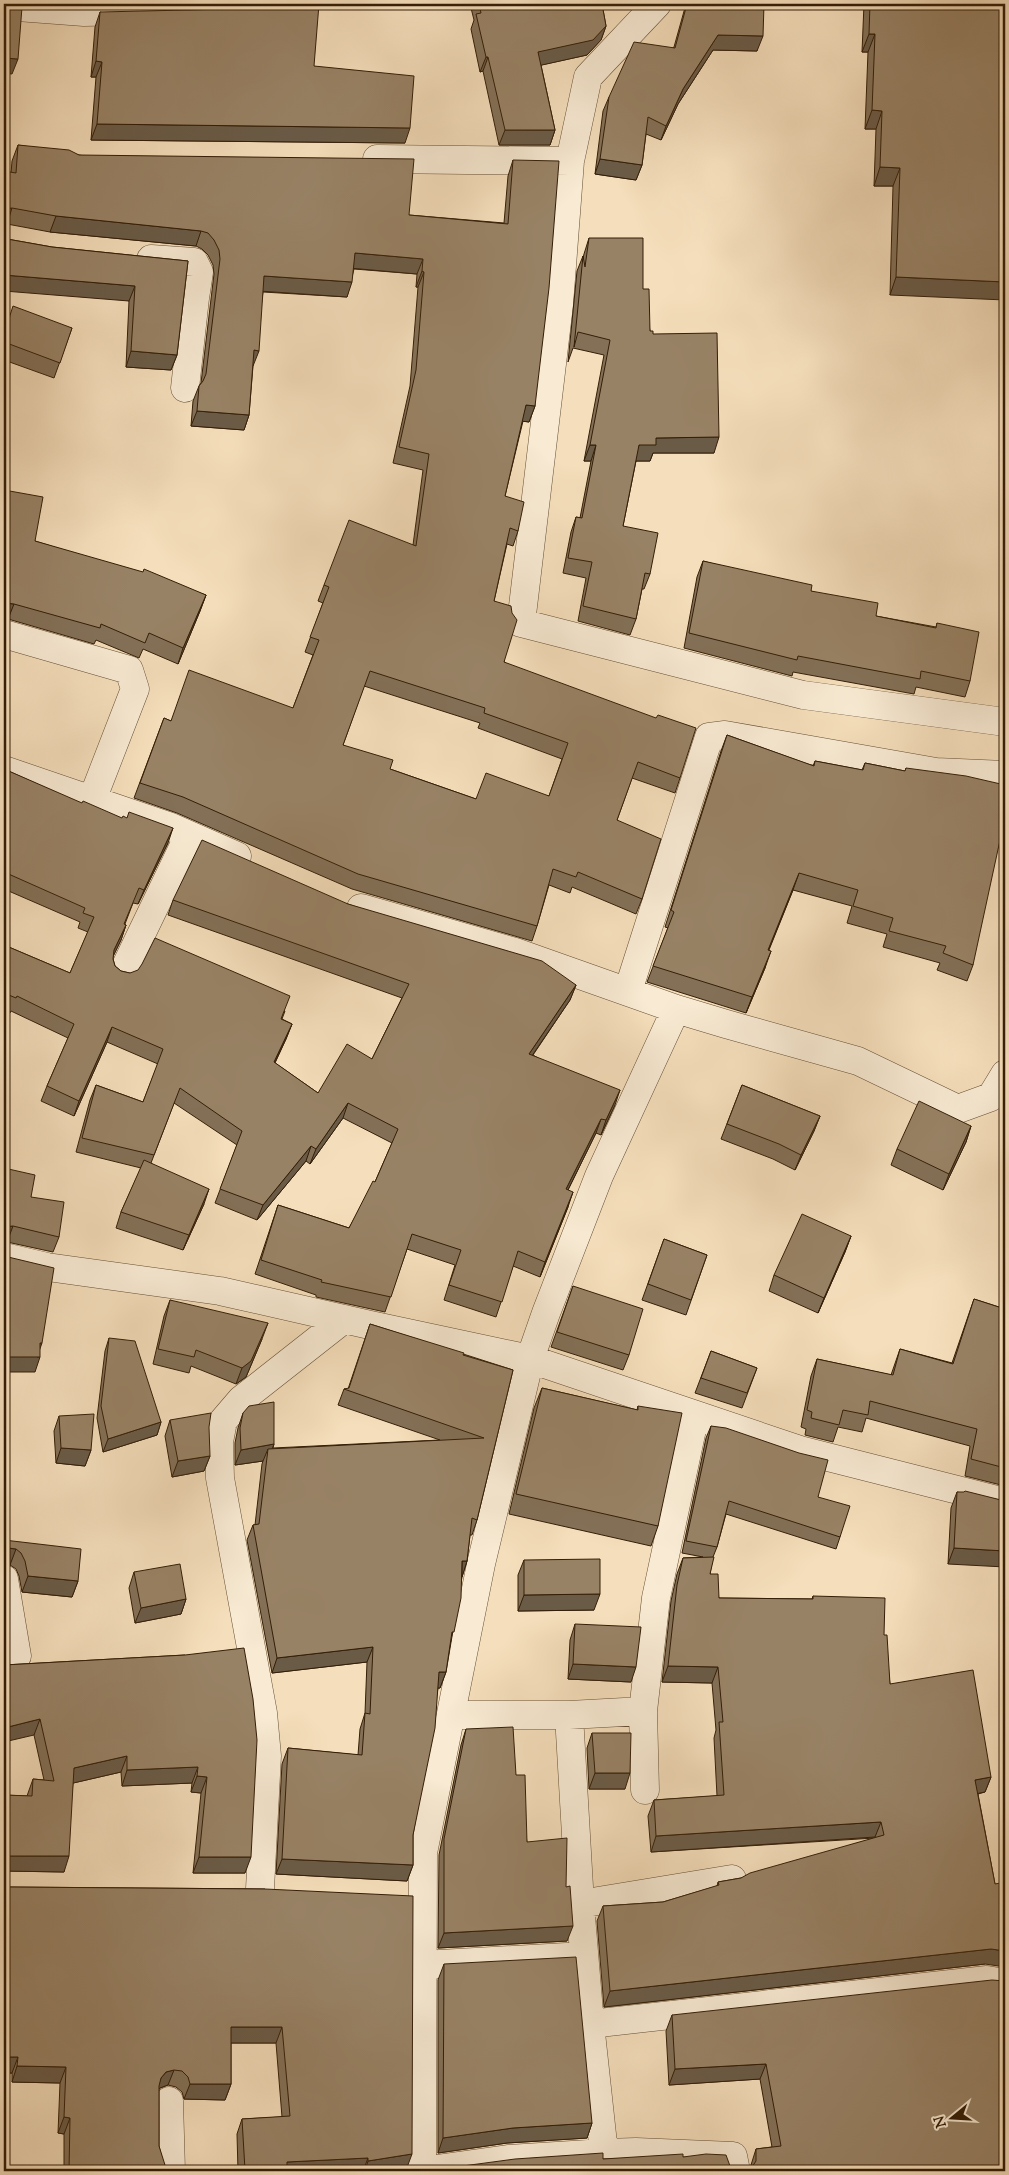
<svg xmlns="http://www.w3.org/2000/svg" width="1009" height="2175" font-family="'Sorts Mill Goudy',serif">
	<rect width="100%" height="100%" fill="#f5debb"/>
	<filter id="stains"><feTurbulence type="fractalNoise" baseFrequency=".004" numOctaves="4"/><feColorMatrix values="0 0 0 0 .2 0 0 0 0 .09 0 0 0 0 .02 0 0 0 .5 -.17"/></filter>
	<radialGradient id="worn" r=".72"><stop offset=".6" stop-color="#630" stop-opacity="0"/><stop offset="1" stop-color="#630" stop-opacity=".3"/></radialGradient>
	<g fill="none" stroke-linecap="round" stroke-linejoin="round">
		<!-- minor casing -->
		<g stroke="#644e34" stroke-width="29">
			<path id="minor" d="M 657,4 L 588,77 L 570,161 L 559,305 L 521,623 L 803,695 L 1005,722
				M 4,6 L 84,12 L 267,8 L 285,4
				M 377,159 L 570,161
				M 151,259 L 194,262 L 199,272 L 195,298 L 185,388
				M 4,634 L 129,670 L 135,689 L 92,800
				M 4,770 L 171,827 L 237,856
				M 361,908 L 515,952 L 676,1009 L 726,1024 L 858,1061 L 958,1109 L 991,1097 L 1005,1074
				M 123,972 L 189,835
				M 628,991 L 709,737 L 725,735 L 936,772 L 1005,775
				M 4,1257 L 47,1267 L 220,1291 L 370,1325 L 530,1359 L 800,1450 L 1005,1502
				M 4,1579 L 17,1656
				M 643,1711 L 645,1790
				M 451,1715 L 569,1715 L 643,1711 L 656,1598 L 695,1415
				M 569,1715 L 580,1904 L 590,2024 L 987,1980 L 1005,1983
				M 260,1889 L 267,1756 L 263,1713 L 220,1478 L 219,1442 L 223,1421 L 241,1400 L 344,1319
				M 580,1904 L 732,1879
				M 422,1965 L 584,1956
				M 590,2024 L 604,2153
				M 169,2101 L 171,2171
				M 422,2171 L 423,1853 L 481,1564 L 530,1359 L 546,1313 L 599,1176 L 676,1009
				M 422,2171 L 508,2159 L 604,2153 L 636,2152 L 733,2156 L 736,2171"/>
		</g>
		<!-- minor -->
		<use href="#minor" stroke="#f8ead3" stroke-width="28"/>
	</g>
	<!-- wall -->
	<path fill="#837057" stroke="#341e07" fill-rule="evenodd" d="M 470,4 L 602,4 L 606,26 L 601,40 L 587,55 L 541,65 L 555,130 L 550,145 L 499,145 L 483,71 L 480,72 L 471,29 L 474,20 Z
		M 686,4 L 764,4 L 757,51 L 713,50 L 678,104 L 661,140 L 646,134 L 642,165 L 636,180 L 595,174 L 603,111 L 609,97 L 674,47 Z
		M 864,4 L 1005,4 L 890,295 L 893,186 L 874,186 L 876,129 L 865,129 L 868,52 L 862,52 Z
		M 100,12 L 314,66 L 405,143 L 91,140 L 96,77 L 91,77 L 95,27 Z
		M 18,145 L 79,155 L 409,215 L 504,223 L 508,176 L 513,160 L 535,406 L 529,422 L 523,421 L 505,496 L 518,531 L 513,546 L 507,544 L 494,601 L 504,662 L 680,778 L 675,793 L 632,778 L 617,820 L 642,899 L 636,914 L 572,887 L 570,893 L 549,885 L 537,926 L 532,941 L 352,889 L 177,813 L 134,798 L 164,718 L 171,721 L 293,708 L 313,655 L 305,652 L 323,603 L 318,601 L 324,585 L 413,545 L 423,470 L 393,463 L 410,386 L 418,287 L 416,287 L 417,274 L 354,269 L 347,297 L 263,292 L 253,366 L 249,415 L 244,430 L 191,426 L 193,401 L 199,386 L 201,383 L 214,274 L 213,265 L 208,255 L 202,249 L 196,246 L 50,232 L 7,224 L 12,161 ZM 364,686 L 480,723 L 478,728 L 562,759 L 549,796 L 476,799 L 390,769 L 343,745 Z
		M 589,238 L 643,289 L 650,331 L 653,334 L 714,453 L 653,453 L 650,461 L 636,461 L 623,526 L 650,574 L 644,589 L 642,589 L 636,619 L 630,635 L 578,621 L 586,578 L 563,573 L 571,532 L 576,517 L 580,518 L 591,461 L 584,461 L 604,355 L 573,348 L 568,362 L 577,271 L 583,256 L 583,258 L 584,254 Z
		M 7,239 L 52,247 L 188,261 L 177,355 L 171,370 L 126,367 L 129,301 Z
		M 72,328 L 54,378 L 4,360 L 4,333 Z
		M 4,490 L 35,541 L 206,595 L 200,611 L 178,664 L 143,649 L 139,658 L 96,640 L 94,644 L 8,619 L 4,619 Z
		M 703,561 L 811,591 L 876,616 L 936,627 L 937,623 L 970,681 L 965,697 L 916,687 L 914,694 L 793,672 L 792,676 L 684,648 L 697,577 Z
		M 727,735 L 813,766 L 815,761 L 862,770 L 865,763 L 905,771 L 906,768 L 973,965 L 967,981 L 937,970 L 940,963 L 883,947 L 887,934 L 847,923 L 852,906 L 793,890 L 769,950 L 765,968 L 746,1013 L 647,982 L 668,928 L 665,927 L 721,751 Z
		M 4,769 L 168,843 L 138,904 L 133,903 L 125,924 L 126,925 L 121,940 L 113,956 L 113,959 L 115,966 L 121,971 L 285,1011 L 282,1019 L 292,1024 L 286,1039 L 275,1063 L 318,1093 L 372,1059 L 402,998 L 168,915 L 173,900 L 348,904 L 576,985 L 570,1000 L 533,1055 L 615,1105 L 601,1135 L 596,1133 L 568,1190 L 568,1207 L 540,1277 L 513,1266 L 496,1317 L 444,1300 L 455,1265 L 407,1249 L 385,1312 L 316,1297 L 316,1295 L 255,1274 L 278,1205 L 349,1228 L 375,1182 L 392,1143 L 343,1118 L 310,1164 L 306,1161 L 257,1220 L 215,1203 L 237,1145 L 174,1103 L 151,1163 L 204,1204 L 183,1250 L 116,1228 L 121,1212 L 141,1168 L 76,1152 L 90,1100 L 96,1085 L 143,1102 L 158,1064 L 107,1042 L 74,1116 L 41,1101 L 47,1086 L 68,1038 L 11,1011 L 10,1013 L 4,1010 L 4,945 L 70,973 L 88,932 L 78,928 L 80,922 L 4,889 Z
		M 742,1085 L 820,1116 L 814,1131 L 795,1170 L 773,1159 L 721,1139 Z
		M 971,1126 L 966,1142 L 943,1190 L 891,1165 L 897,1149 Z
		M 4,1168 L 31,1197 L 59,1237 L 53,1252 L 7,1242 L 4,1242 Z
		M 851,1236 L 845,1252 L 818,1313 L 769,1291 L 774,1275 Z
		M 664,1239 L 707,1255 L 686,1315 L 642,1300 Z
		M 573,1286 L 629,1355 L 623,1370 L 551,1347 Z
		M 974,1299 L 1005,1309 L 1005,1473 L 1001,1485 L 965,1476 L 970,1446 L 866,1418 L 862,1432 L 838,1427 L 833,1442 L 805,1435 L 806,1429 L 801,1427 L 811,1376 L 817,1359 L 891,1375 L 900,1349 L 952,1363 Z
		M 170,1300 L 262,1339 L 246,1377 L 236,1384 L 191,1366 L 189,1373 L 153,1364 L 164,1316 Z
		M 370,1324 L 513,1370 L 477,1520 L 472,1535 L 470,1535 L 467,1561 L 462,1577 L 446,1672 L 440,1688 L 438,1688 L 413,1835 L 413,1865 L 407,1881 L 276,1874 L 282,1764 L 288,1748 L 358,1755 L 360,1729 L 365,1713 L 367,1662 L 272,1673 L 247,1540 L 253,1525 L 255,1525 L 262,1464 L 263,1461 L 235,1465 L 235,1443 L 238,1428 L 243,1413 L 274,1444 L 273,1448 L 440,1440 L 338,1405 L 344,1389 L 348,1389 Z
		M 109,1338 L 161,1422 L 157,1435 L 103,1452 L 97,1418 L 105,1351 Z
		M 711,1351 L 757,1368 L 742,1408 L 695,1393 Z
		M 542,1388 L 637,1410 L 638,1406 L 658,1526 L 651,1546 L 509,1514 L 534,1408 Z
		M 59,1416 L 91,1450 L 85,1466 L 56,1463 L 54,1431 Z
		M 170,1420 L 210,1456 L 204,1471 L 172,1477 L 165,1436 Z
		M 711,1426 L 818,1497 L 840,1537 L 836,1549 L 726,1514 L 717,1547 L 713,1557 L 710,1574 L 719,1598 L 812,1599 L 813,1596 L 884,1635 L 890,1684 L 991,1777 L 985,1792 L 978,1794 L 995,1884 L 985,1964 L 604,2007 L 597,1921 L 603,1906 L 663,1902 L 717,1886 L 718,1882 L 741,1878 L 875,1838 L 651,1852 L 648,1816 L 654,1800 L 717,1796 L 714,1738 L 716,1730 L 712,1683 L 662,1682 L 671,1601 L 677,1574 L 683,1558 L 703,1557 L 682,1553 L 706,1438 Z
		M 957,1492 L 1005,1501 L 948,1564 L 951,1508 Z
		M 4,1540 L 78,1581 L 72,1597 L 22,1592 L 19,1576 L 16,1569 L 10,1565 L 4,1564 Z
		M 524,1560 L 594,1610 L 518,1611 L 518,1575 Z
		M 134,1572 L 186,1599 L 181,1614 L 135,1623 L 129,1588 Z
		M 575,1624 L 631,1682 L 568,1679 L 570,1640 Z
		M 185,1655 L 245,1873 L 193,1873 L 201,1793 L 191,1792 L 192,1783 L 122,1786 L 121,1772 L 73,1783 L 64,1872 L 4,1871 L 4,1795 L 27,1796 L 33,1779 L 44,1780 L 34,1735 L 4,1665 Z
		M 466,1729 L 516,1775 L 527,1842 L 566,1887 L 567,1941 L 438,1948 L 439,1855 L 461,1745 Z
		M 592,1733 L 625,1789 L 589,1789 L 587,1748 Z
		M 4,1885 L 10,1887 L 265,1889 L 406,2170 L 400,2171 L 238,2171 L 237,2134 L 242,2119 L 282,2117 L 276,2043 L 231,2043 L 231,2084 L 225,2100 L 184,2099 L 182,2092 L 176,2087 L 168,2085 L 160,2088 L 159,2089 L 159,2146 L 165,2171 L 64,2171 L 64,2134 L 58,2133 L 60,2083 L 12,2082 L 12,2073 L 4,2073 Z
		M 444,1964 L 592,2123 L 587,2138 L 507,2143 L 438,2153 L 438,1980 Z
		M 672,2015 L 1005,2171 L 432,2171 L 433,2170 L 603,2159 L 683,2157 L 730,2166 L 736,2170 L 744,2171 L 751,2168 L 751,2165 L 756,2149 L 772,2147 L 760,2079 L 669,2085 L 666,2031 Z"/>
	<!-- shaded-wall -->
	<path fill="#6a5b47" stroke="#341e07" d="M 606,26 L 601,40 L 587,55 L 533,67 L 538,52 Z
		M 869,34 L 875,34 L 868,52 L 862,52 Z
		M 718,35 L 763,36 L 757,51 L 713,50 L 678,104 L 661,140 L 666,126 L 683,89 Z
		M 486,57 L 488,57 L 483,71 L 480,72 Z
		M 4,58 L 18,59 L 12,74 L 4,73 Z
		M 96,61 L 102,62 L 96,77 L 91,77 Z
		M 872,110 L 882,111 L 876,129 L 865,129 Z
		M 97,124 L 410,128 L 405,143 L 91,140 Z
		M 505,130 L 555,130 L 550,145 L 499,145 Z
		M 600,159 L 642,165 L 636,180 L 595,174 Z
		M 880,167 L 900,168 L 893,186 L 874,186 Z
		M 12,208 L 7,224 L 4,224 L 4,209 Z
		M 56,216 L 201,231 L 196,246 L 50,232 Z
		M 355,253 L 423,259 L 417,274 L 349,268 Z
		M 422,271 L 424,272 L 418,287 L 416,287 Z
		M 4,275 L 135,286 L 129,301 L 4,291 Z
		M 264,276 L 352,282 L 347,297 L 259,291 Z
		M 896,277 L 1005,282 L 1005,300 L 890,295 Z
		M 254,350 L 259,351 L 253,366 L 248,366 Z
		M 131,351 L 177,355 L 171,370 L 126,367 Z
		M 526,405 L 535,406 L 529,422 L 521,421 Z
		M 197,411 L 249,415 L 244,430 L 191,426 Z
		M 719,437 L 714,453 L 653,453 L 650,461 L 633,461 L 639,445 L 656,438 Z
		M 590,445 L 596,445 L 591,461 L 584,461 Z
		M 206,595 L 200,611 L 178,664 L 183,648 Z
		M 6,603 L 14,604 L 8,619 L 4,619 L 4,605 Z
		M 173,828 L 168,843 L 138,904 L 144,890 Z
		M 799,873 L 793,890 L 762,966 L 768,950 Z
		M 126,925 L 121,940 L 109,965 L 114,950 Z
		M 771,951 L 765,968 L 746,1013 L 752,997 Z
		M 576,985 L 570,1000 L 523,1069 L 529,1054 Z
		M 292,1024 L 286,1039 L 268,1077 L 274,1062 Z
		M 112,1027 L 107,1042 L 74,1116 L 79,1101 Z
		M 620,1090 L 615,1105 L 601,1135 L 606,1120 Z
		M 348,1103 L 343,1118 L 310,1164 L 316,1149 Z
		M 820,1116 L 814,1131 L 795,1170 L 801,1155 Z
		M 601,1119 L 596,1133 L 561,1204 L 566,1189 Z
		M 971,1126 L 966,1142 L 943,1190 L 949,1174 Z
		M 311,1146 L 306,1161 L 257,1220 L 263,1205 Z
		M 209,1189 L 204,1204 L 183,1250 L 189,1235 Z
		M 573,1192 L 568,1207 L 540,1277 L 545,1262 Z
		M 13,1226 L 7,1242 L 4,1242 L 4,1227 Z
		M 851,1236 L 845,1252 L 818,1313 L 824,1298 Z
		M 268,1323 L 262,1339 L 246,1377 L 236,1384 L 242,1368 Z
		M 40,1343 L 42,1343 L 37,1357 L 40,1357 L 35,1372 L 4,1372 L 4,1357 Z
		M 161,1422 L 157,1435 L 103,1452 L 108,1439 Z
		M 274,1444 L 268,1460 L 268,1449 L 263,1461 L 235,1465 L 241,1450 Z
		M 61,1448 L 91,1450 L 85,1466 L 56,1463 Z
		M 210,1456 L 204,1471 L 172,1477 L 178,1461 Z
		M 8,1548 L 16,1549 L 10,1565 L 4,1564 L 4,1550 Z
		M 954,1548 L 1005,1551 L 1005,1567 L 948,1564 Z
		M 462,1561 L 467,1561 L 462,1577 Z
		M 28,1576 L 78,1581 L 72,1597 L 22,1592 Z
		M 600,1594 L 594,1610 L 518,1611 L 524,1595 Z
		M 186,1599 L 181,1614 L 135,1623 L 141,1608 Z
		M 373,1647 L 367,1662 L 272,1673 L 277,1658 Z
		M 573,1664 L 636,1667 L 631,1682 L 568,1679 Z
		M 668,1666 L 718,1667 L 712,1683 L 662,1682 Z
		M 439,1672 L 446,1672 L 440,1688 L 433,1688 Z
		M 40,1719 L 34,1735 L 4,1742 L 4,1728 Z
		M 127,1756 L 121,1772 L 69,1784 L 74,1768 Z
		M 198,1767 L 192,1783 L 122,1786 L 127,1770 Z
		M 595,1773 L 630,1773 L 625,1789 L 589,1789 Z
		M 197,1776 L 207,1777 L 201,1793 L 191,1792 Z
		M 991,1777 L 985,1792 L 970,1795 L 975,1780 Z
		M 881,1822 L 875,1837 L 651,1852 L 656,1836 Z
		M 10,1856 L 69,1856 L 64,1872 L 4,1871 L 4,1857 Z
		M 199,1857 L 251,1857 L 245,1873 L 193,1873 Z
		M 282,1859 L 413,1865 L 407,1881 L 276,1874 Z
		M 573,1926 L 567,1941 L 438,1948 L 444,1933 Z
		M 991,1949 L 1005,1951 L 1005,1967 L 985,1964 L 604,2007 L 610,1991 Z
		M 231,2027 L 282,2027 L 276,2043 L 226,2043 Z
		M 4,2057 L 18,2057 L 12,2073 L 4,2073 Z
		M 766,2064 L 760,2079 L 669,2085 L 675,2069 Z
		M 17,2066 L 66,2067 L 60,2083 L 12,2082 Z
		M 174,2070 L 168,2085 L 160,2088 L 155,2094 L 161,2078 L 166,2072 Z
		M 190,2084 L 231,2084 L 225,2100 L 184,2099 Z
		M 64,2117 L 70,2118 L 64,2134 L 58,2133 Z
		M 592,2123 L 587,2138 L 507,2143 L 438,2153 L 443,2138 L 513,2128 Z
		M 412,2154 L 406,2170 L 400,2171 L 365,2171 L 368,2161 Z
		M 368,2158 L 363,2171 L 244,2171 L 245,2170 L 287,2162 Z"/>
	<!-- building -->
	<path fill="#988265" stroke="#341e07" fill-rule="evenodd" d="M 4,4 L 22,7 L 18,59 L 4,58 Z
		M 294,4 L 319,4 L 314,66 L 414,76 L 410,128 L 97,124 L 102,62 L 96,61 L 100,12 L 273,8 Z
		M 479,4 L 602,4 L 606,26 L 593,40 L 538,52 L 555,130 L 505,130 L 488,57 L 486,57 L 476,14 L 481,13 Z
		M 687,4 L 764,4 L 763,36 L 718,35 L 683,89 L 666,126 L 648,117 L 642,165 L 600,159 L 609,97 L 634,42 L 675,48 Z
		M 870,4 L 1005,4 L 1005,282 L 896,277 L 900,168 L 880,167 L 882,111 L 872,110 L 875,34 L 869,34 Z
		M 18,145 L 69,150 L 79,155 L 414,159 L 409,215 L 508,224 L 513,160 L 559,161 L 549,288 L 535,406 L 526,405 L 505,496 L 524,502 L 518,531 L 510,528 L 494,601 L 511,606 L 512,613 L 517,620 L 504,662 L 656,718 L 658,715 L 696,728 L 680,778 L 638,762 L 617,820 L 661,839 L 642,899 L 578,872 L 576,877 L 553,869 L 537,926 L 358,874 L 183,797 L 140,783 L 164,718 L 171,721 L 189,670 L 293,708 L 319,640 L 310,637 L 329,587 L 324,585 L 349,520 L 416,546 L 429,454 L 399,447 L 416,370 L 424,272 L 422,271 L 423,259 L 355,253 L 352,282 L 264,276 L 259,351 L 254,350 L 249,415 L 197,411 L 199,386 L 203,381 L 206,374 L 220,259 L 219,250 L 214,240 L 208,233 L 201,231 L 56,216 L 12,208 L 4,209 L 4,171 L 16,173 ZM 370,671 L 485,708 L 484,713 L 568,743 L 549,796 L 486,773 L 476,799 L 390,769 L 393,760 L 343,745 Z
		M 4,238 L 7,239 L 52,247 L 188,261 L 177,355 L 131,351 L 135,286 L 4,275 Z
		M 589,238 L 643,238 L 643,289 L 649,289 L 650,331 L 653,331 L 653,334 L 717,333 L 719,437 L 656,438 L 656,445 L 639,445 L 623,526 L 658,533 L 650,574 L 645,573 L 636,619 L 583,606 L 592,562 L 568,558 L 576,517 L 582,518 L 596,445 L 590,445 L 610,340 L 578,332 L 574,347 L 583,256 L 585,267 Z
		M 13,306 L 72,328 L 60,363 L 4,342 L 4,334 Z
		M 4,490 L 43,497 L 35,541 L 143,572 L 144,569 L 206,595 L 183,648 L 149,633 L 145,643 L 101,624 L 100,628 L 14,604 L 6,603 L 4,605 Z
		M 703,561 L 812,585 L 811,591 L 878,603 L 876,616 L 936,628 L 937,623 L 979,632 L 970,681 L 921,671 L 920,679 L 798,656 L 797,660 L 689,633 Z
		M 727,735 L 814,766 L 815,761 L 863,770 L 865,763 L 905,771 L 906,768 L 966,776 L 1005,785 L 1005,817 L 973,965 L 943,953 L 946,946 L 889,931 L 893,918 L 853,906 L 858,890 L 799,873 L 768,950 L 771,951 L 752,997 L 653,966 L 674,912 L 671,910 Z
		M 4,769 L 82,803 L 83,801 L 122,818 L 123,816 L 127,818 L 129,812 L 173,828 L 144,890 L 139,888 L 124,924 L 126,925 L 114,950 L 113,959 L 115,966 L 121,971 L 130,973 L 138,970 L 142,964 L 155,938 L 290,996 L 281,1019 L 292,1024 L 274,1062 L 318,1093 L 347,1044 L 372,1059 L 409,984 L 173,900 L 202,840 L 348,904 L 542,961 L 576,985 L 529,1054 L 620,1090 L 606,1120 L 601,1119 L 566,1189 L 573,1192 L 545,1262 L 518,1251 L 502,1302 L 449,1285 L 461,1250 L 412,1234 L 391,1297 L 321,1282 L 322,1280 L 261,1260 L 278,1205 L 349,1228 L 373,1181 L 375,1182 L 398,1129 L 348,1103 L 316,1149 L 311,1146 L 263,1205 L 220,1189 L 242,1131 L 180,1088 L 154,1155 L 82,1138 L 96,1085 L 143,1102 L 163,1049 L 112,1027 L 79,1101 L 47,1086 L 74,1024 L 17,996 L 16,998 L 4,993 L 4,945 L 70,973 L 94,917 L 83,913 L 85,908 L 4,872 Z
		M 742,1085 L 820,1116 L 801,1155 L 779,1144 L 727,1124 Z
		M 919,1101 L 971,1126 L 949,1174 L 897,1149 Z
		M 144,1160 L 209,1189 L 189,1235 L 121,1212 Z
		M 4,1168 L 35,1175 L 31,1197 L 64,1202 L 59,1237 L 13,1226 L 4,1227 Z
		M 802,1214 L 851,1236 L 824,1298 L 774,1275 Z
		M 664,1239 L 707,1255 L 691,1300 L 648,1284 Z
		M 4,1256 L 54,1268 L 42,1343 L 40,1343 L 40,1357 L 4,1357 Z
		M 573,1286 L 643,1309 L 629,1355 L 557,1332 Z
		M 974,1299 L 1005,1309 L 1005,1468 L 971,1459 L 977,1429 L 870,1401 L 868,1415 L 843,1410 L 839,1425 L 811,1418 L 812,1412 L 807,1410 L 817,1359 L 893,1375 L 900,1349 L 953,1364 Z
		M 170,1300 L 268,1323 L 251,1361 L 242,1368 L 196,1350 L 194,1357 L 158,1349 Z
		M 370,1324 L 464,1353 L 463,1355 L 513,1370 L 477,1520 L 472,1518 L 467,1561 L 462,1561 L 461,1598 L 454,1632 L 452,1632 L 446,1672 L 439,1672 L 435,1728 L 413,1835 L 413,1865 L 282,1859 L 288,1748 L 362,1755 L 365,1713 L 370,1714 L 373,1647 L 277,1658 L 253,1525 L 259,1524 L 268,1449 L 484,1438 L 344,1389 L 349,1388 Z
		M 109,1338 L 135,1341 L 161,1422 L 108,1439 L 101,1406 Z
		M 711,1351 L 757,1368 L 747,1393 L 701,1378 Z
		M 542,1388 L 638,1410 L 638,1406 L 682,1413 L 658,1526 L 516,1494 Z
		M 274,1402 L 274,1444 L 241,1450 L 240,1428 L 243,1413 L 249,1406 Z
		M 211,1413 L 209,1427 L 210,1456 L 178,1461 L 170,1420 Z
		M 94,1414 L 91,1450 L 61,1448 L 59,1416 Z
		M 711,1426 L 726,1428 L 799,1453 L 828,1460 L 818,1497 L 850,1506 L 840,1537 L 729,1501 L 717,1547 L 686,1541 Z
		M 965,1491 L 1005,1501 L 1005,1551 L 954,1548 L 957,1492 L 964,1492 Z
		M 4,1540 L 81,1549 L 78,1581 L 28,1576 L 25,1561 L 21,1553 L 16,1549 L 8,1548 L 4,1550 Z
		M 714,1557 L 710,1574 L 718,1574 L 719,1598 L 813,1599 L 813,1596 L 885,1598 L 884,1635 L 887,1635 L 890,1684 L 973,1670 L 991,1777 L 975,1780 L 995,1884 L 1005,1882 L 1005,1951 L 991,1949 L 610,1991 L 603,1906 L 663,1902 L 719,1885 L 718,1882 L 741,1878 L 750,1873 L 884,1835 L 881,1822 L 656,1836 L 654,1800 L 724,1795 L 719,1722 L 723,1722 L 718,1667 L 668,1666 L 677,1585 L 683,1558 Z
		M 600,1559 L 600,1594 L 524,1595 L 524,1560 Z
		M 180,1564 L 186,1599 L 141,1608 L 134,1572 Z
		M 4,1621 L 6,1633 L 4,1633 Z
		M 575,1624 L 641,1627 L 636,1667 L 573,1664 Z
		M 244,1648 L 253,1699 L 257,1740 L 251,1857 L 199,1857 L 207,1777 L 197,1776 L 198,1767 L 127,1770 L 127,1756 L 74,1768 L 69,1856 L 10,1856 L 4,1857 L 4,1795 L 32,1796 L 33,1779 L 54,1781 L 40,1719 L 4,1728 L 4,1665 L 185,1655 Z
		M 513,1727 L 516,1775 L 525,1775 L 527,1842 L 567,1838 L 566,1887 L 570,1886 L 573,1926 L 444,1933 L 444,1839 L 466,1729 Z
		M 592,1733 L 631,1733 L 630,1773 L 595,1773 Z
		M 4,1885 L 10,1887 L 265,1889 L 413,1896 L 412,2154 L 368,2161 L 368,2158 L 287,2162 L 287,2168 L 245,2170 L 242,2119 L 290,2116 L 282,2027 L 231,2027 L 231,2084 L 190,2084 L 188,2077 L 182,2071 L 174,2070 L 166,2072 L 161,2078 L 159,2086 L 159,2146 L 165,2165 L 165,2171 L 69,2171 L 70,2118 L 64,2117 L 66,2067 L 17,2066 L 18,2057 L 4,2057 Z
		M 576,1957 L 592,2123 L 513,2128 L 443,2138 L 444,1964 Z
		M 992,1980 L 1005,1981 L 1005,2171 L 433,2171 L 433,2170 L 515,2159 L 603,2153 L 603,2159 L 683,2154 L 683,2157 L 706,2154 L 726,2155 L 730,2166 L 736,2170 L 744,2171 L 752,2167 L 756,2161 L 756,2149 L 781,2146 L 766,2064 L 675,2069 L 672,2015 Z"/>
	<!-- margin -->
	<rect width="1009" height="2175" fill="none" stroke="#f5debb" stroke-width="20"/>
	<rect x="5" y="5" width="999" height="2165" fill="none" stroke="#341e07" stroke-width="2.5"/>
	<rect x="10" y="10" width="989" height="2155" fill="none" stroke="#341e07"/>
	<!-- north arrow -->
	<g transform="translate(952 2118) rotate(252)" stroke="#f8ead3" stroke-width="4" paint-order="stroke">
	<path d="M0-4L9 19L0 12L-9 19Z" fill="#341e07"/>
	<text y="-8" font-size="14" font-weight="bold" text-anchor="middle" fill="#341e07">N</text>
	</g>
	<rect width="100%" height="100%" filter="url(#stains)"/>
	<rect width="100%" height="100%" fill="url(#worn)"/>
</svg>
